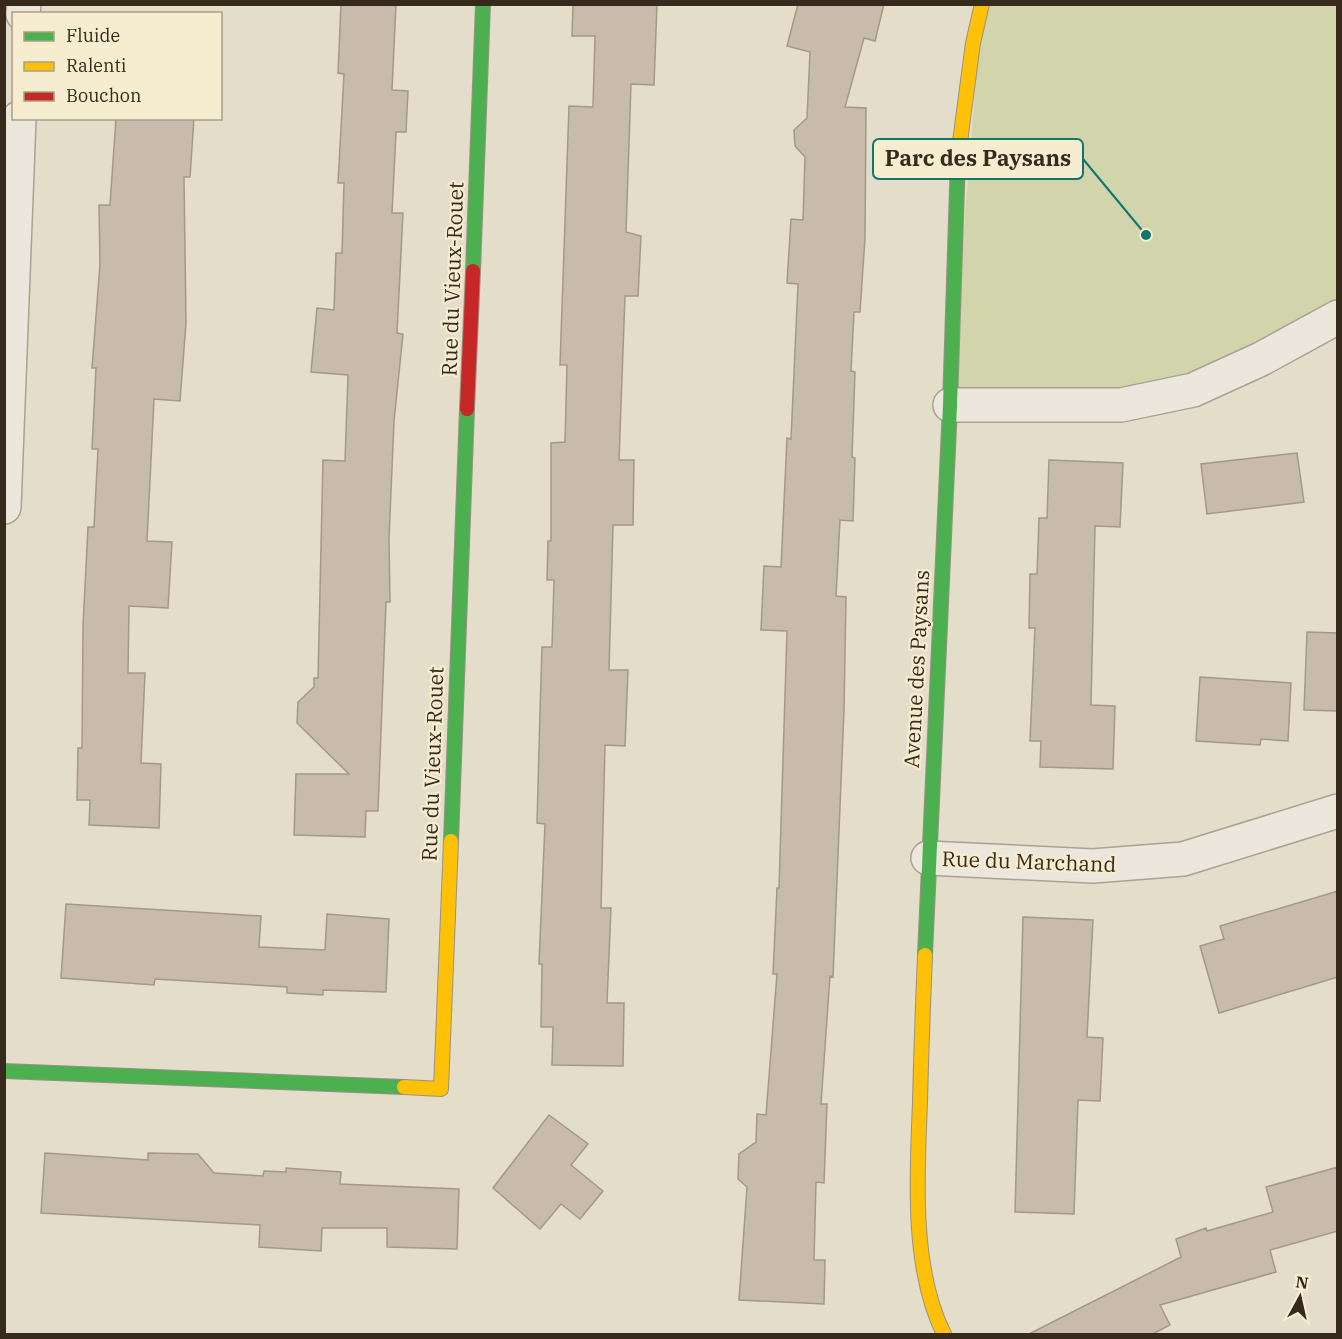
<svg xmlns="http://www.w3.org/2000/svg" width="1342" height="1339" font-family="'IBM Plex Serif',serif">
	<rect width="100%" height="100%" fill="#e4ddca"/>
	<!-- green -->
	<path fill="#d2d4ac" d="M 982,5 L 1337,5 L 1337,317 L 1193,390 L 950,405 Z"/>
	<!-- building -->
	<path fill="#c8bbab" stroke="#a4988a" stroke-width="1.5" d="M 341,4 L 396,4 L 392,90 L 408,91 L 406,132 L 396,132 L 392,213 L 403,213 L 397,333 L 403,334 L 394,421 L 389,539 L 390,602 L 386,602 L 378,811 L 366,811 L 365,837 L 294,835 L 296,774 L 349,774 L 297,723 L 298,702 L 314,687 L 314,678 L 318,678 L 323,460 L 345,461 L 348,375 L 311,372 L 317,308 L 334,310 L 336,253 L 342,253 L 344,183 L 338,183 L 344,74 L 338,73 Z
		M 573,4 L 657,4 L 654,85 L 631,84 L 626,232 L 641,236 L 638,296 L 625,296 L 619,460 L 634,460 L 633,525 L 613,525 L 609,670 L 628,670 L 625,746 L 605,745 L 601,908 L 611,908 L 607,1003 L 624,1003 L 623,1066 L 552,1065 L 553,1027 L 541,1027 L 542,964 L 539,964 L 545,824 L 537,823 L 540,713 L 542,647 L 552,647 L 554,580 L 547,580 L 548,541 L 551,541 L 551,443 L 565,442 L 567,365 L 560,365 L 569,106 L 593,107 L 595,36 L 572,36 Z
		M 798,4 L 884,4 L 875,41 L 864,38 L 845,107 L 866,108 L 865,238 L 860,312 L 854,312 L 851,371 L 855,372 L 852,457 L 855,458 L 853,521 L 840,520 L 836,596 L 846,597 L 844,710 L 833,977 L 830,976 L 821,1104 L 827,1104 L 824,1183 L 816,1182 L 814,1260 L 825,1260 L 824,1304 L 739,1300 L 747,1187 L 738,1179 L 739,1154 L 756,1142 L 757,1114 L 766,1115 L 777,974 L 773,974 L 777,888 L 779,888 L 787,631 L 761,630 L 764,566 L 781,567 L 787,438 L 791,439 L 798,284 L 787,283 L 791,219 L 803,220 L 805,157 L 795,146 L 794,130 L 807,118 L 810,52 L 787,46 Z
		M 116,118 L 194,118 L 190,177 L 184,177 L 186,323 L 180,401 L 154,399 L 147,541 L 172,542 L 168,608 L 129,606 L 128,673 L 145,673 L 141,763 L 161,764 L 159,828 L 89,825 L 90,800 L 77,800 L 78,748 L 82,748 L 83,626 L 88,527 L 94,527 L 98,449 L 92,449 L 96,368 L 92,368 L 100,264 L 99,205 L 110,205 Z
		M 1297,453 L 1304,502 L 1207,514 L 1201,464 Z
		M 1049,460 L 1123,463 L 1120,527 L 1095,526 L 1091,705 L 1115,706 L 1113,769 L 1040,767 L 1041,741 L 1030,741 L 1035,628 L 1029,628 L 1030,574 L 1037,574 L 1039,518 L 1047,518 Z
		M 1307,632 L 1338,633 L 1338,711 L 1304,710 Z
		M 1200,677 L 1291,683 L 1288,741 L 1261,739 L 1260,745 L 1196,741 Z
		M 1338,891 L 1338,977 L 1219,1013 L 1200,946 L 1224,939 L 1220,926 Z
		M 66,904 L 261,916 L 259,947 L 325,950 L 327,914 L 389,919 L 386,992 L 323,990 L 323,995 L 287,993 L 287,987 L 155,979 L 154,985 L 61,978 Z
		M 1023,917 L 1093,920 L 1087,1037 L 1103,1038 L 1100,1101 L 1078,1100 L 1074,1214 L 1015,1212 Z
		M 549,1115 L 588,1144 L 571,1165 L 603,1191 L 580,1219 L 561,1204 L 540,1229 L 493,1188 Z
		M 45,1153 L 148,1160 L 148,1153 L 198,1154 L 214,1173 L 263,1176 L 264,1171 L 286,1172 L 286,1168 L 341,1172 L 340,1184 L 459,1189 L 457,1249 L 387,1247 L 387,1228 L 322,1228 L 321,1251 L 259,1247 L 260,1225 L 41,1213 Z
		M 1338,1167 L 1338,1231 L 1270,1250 L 1276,1272 L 1160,1305 L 1170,1325 L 1151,1335 L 1027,1335 L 1181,1257 L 1176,1239 L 1206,1228 L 1207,1231 L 1273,1212 L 1266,1187 Z"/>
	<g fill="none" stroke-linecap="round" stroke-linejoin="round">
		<!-- street casing -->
		<g stroke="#a9a294" stroke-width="36">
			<path id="street" d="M 23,14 L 24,4
				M 950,405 L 1121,405 L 1193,390 L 1261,359 L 1338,317
				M 4,507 L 19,118
				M 928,858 L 1093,866 L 1183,859 L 1338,811"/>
		</g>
		<!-- fast casing -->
		<g stroke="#989184" stroke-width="16">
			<path id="fast" d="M 473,271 L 483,4
				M 451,841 L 467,409
				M 925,955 L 950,405 L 958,157
				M 4,1071 L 404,1087"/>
		</g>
		<!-- slow casing -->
		<g stroke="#989184" stroke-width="16">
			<path id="slow" d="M 958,157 L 973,43 L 982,4
				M 925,955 C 923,1005 921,1054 920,1103 C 917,1174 911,1269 944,1334
				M 404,1087 L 441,1089 L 451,841"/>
		</g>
		<!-- jam casing -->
		<g stroke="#989184" stroke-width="16">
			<path id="jam" d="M 467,409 L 473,271"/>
		</g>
		<!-- street -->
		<use href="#street" stroke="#ece7dc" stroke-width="33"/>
		<!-- fast -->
		<use href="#fast" stroke="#4caf50" stroke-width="14"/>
		<!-- slow -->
		<use href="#slow" stroke="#ffc107" stroke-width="14"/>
		<!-- jam -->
		<use href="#jam" stroke="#c62828" stroke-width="14"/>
	</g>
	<g text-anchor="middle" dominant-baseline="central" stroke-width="4.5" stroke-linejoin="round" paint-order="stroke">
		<!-- street labels -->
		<g font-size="21" fill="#372a1c" stroke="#f6eccf">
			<text transform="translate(452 279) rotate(-88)">Rue du Vieux-Rouet</text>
			<text transform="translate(916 669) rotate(-87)">Avenue des Paysans</text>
			<text transform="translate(432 764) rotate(-88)">Rue du Vieux-Rouet</text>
			<text transform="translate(1029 861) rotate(2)">Rue du Marchand</text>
		</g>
	</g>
	<!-- callouts -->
	<path fill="none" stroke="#0f766e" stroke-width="2" d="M1146 235L1083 159"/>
	<circle fill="#0f766e" stroke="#f6eccf" stroke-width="2" cx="1146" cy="235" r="6"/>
	<rect fill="#f6eccf" stroke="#0f766e" stroke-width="2" x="873" y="139" width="210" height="40" rx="6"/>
	<g font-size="22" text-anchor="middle" font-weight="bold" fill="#372a1c">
		<text x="978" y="166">Parc des Paysans</text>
	</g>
	<!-- border -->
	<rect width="1342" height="1339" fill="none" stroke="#372a1c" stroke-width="12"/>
	<!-- legend -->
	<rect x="12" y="12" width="210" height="108" fill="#f6eccf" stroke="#aa9e87" stroke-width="1.5"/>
	<rect x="24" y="32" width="30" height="9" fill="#4caf50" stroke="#aa9e87" stroke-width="1.5"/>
	<text x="66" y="42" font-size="18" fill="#372a1c">Fluide</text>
	<rect x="24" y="62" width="30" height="9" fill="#ffc107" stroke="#aa9e87" stroke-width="1.5"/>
	<text x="66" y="72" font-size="18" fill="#372a1c">Ralenti</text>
	<rect x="24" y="92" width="30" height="9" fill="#c62828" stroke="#aa9e87" stroke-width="1.5"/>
	<text x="66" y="102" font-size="18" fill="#372a1c">Bouchon</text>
	<!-- north arrow -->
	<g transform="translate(1300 1297) rotate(8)" stroke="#f6eccf" stroke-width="4.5" paint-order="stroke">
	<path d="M0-4.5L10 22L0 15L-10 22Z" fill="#372a1c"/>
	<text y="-9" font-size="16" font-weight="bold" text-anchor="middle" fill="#372a1c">N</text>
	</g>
</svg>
